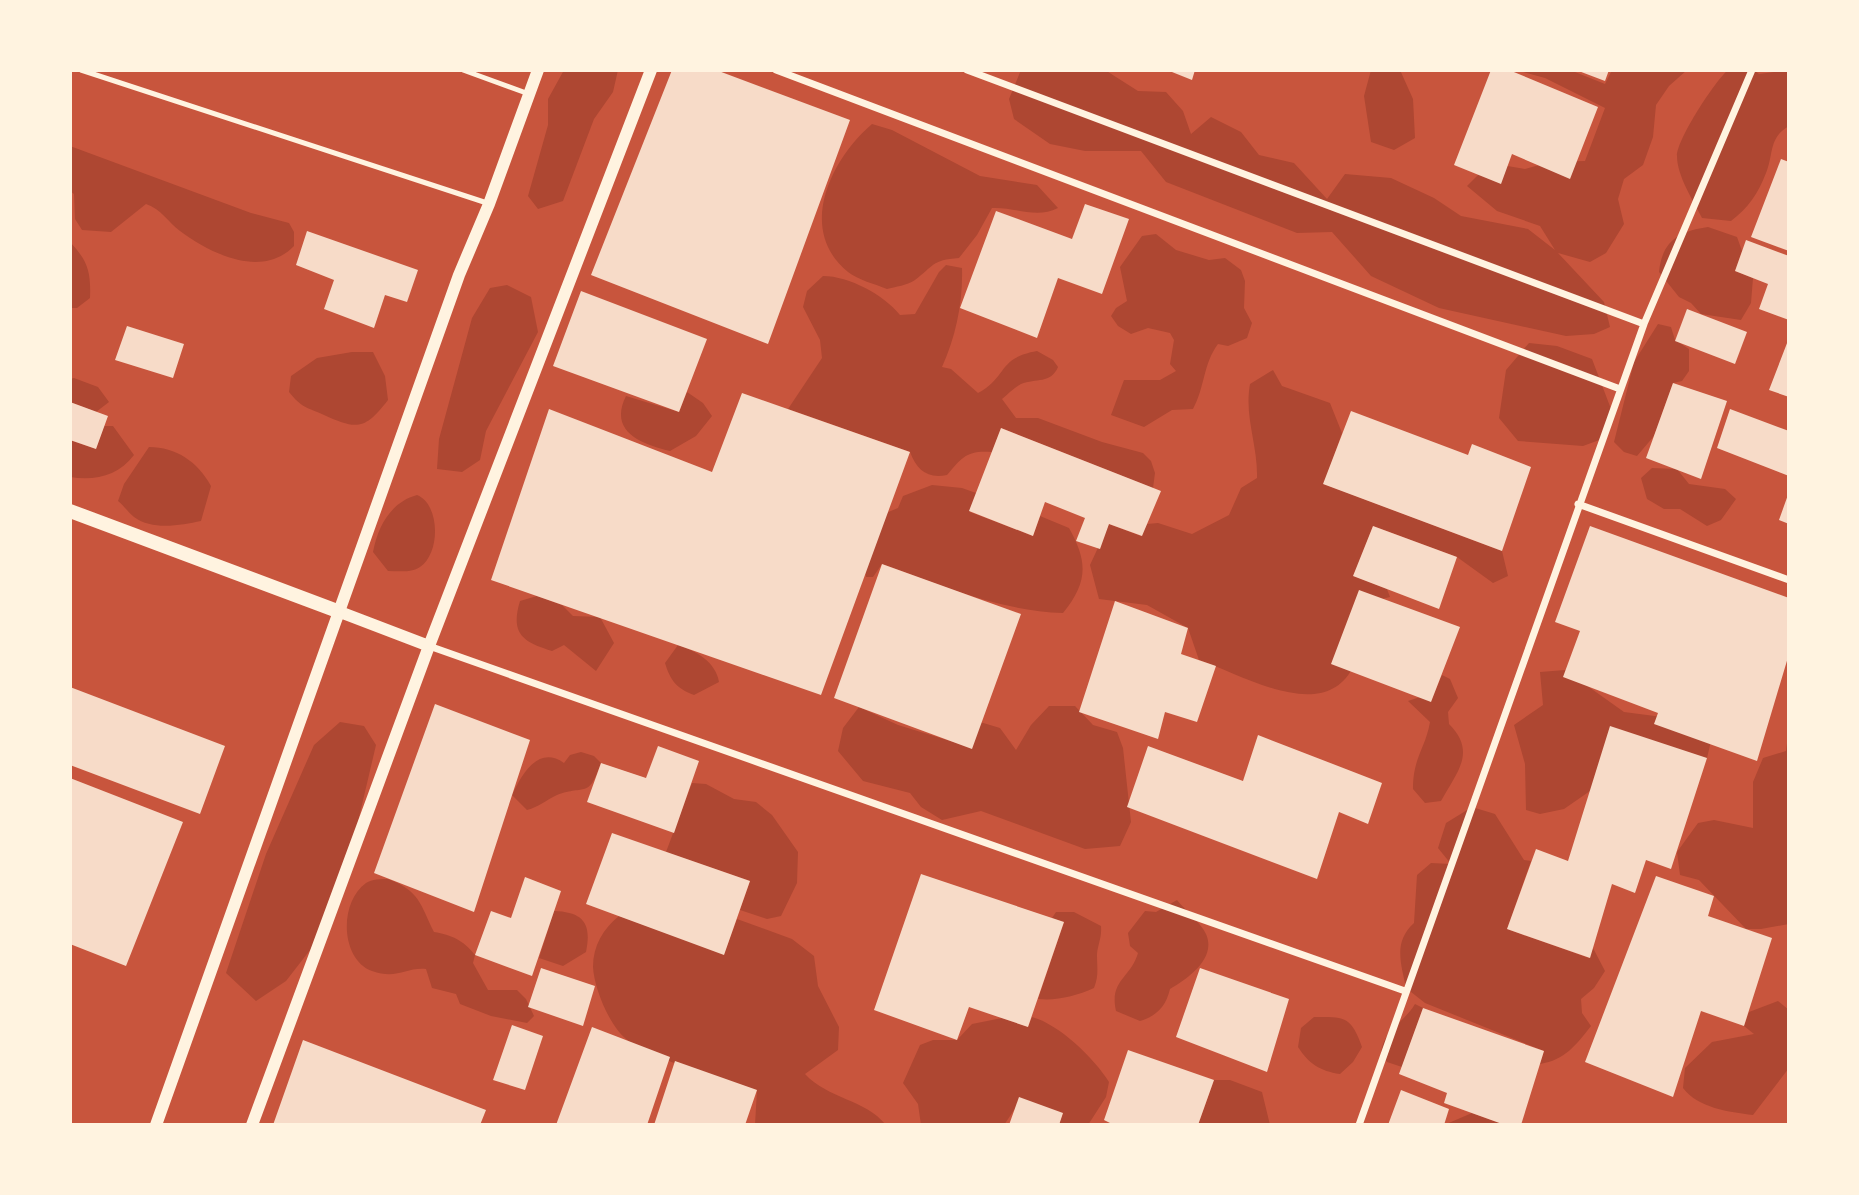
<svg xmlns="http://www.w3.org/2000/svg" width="1859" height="1195" font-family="'Source Sans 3',sans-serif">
	<rect width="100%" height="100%" fill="#c8553d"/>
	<!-- green -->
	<path fill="#ae4732" d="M 564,70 L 618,70 L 613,92 L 594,119 L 563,201 L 538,209 L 528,196 L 548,125 L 548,99 Z
		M 1021,70 L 1105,70 L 1138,91 L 1166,92 L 1183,111 L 1191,134 L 1211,117 L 1241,132 L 1259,155 L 1294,163 L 1327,199 L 1345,174 L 1391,178 L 1434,198 L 1461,216 L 1528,229 L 1555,250 L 1540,226 L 1497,211 L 1467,186 L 1490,163 L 1525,169 L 1550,162 L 1585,161 L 1605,108 L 1545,78 L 1516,70 L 1570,70 L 1605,84 L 1612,70 L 1687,70 L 1669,86 L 1656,105 L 1653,137 L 1643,165 L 1624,179 L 1618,199 L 1624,224 L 1606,253 L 1590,262 L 1558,253 L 1604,302 L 1610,327 L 1594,334 L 1566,336 L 1439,308 L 1371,276 L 1332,232 L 1297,233 L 1166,182 L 1141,151 L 1085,151 L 1050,144 L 1014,119 L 1009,99 Z
		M 1371,70 L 1400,70 L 1413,99 L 1415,138 L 1394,150 L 1371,142 L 1364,96 Z
		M 1728,70 L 1754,70 L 1759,74 L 1789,70 L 1789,126 C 1768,138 1774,154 1766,173 C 1758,194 1748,208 1731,221 L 1702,218 C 1693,200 1677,176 1677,156 C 1677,139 1715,81 1728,70 Z
		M 872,124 L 892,130 L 980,176 L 1037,185 L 1058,208 C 1036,219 1016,207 992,208 L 977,235 L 959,258 C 931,260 934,266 915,280 C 908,285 895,287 887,289 C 875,284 858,280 848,272 C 796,230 831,159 872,124 Z
		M 70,146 L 251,213 L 289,223 L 294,232 L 294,246 C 262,279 211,254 180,231 C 168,222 161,209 146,204 L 111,232 L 82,230 L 75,219 L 74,194 L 70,191 Z
		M 1708,227 L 1737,237 L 1742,251 L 1735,271 L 1753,278 L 1751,303 L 1741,320 L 1701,314 L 1691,303 L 1679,297 L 1659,272 C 1662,241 1679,231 1708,227 Z
		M 1156,234 L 1176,250 L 1209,260 L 1225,258 L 1241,270 L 1245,281 L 1244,308 L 1252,323 L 1247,338 L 1228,346 L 1218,344 C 1203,364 1205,387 1193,409 L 1172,410 L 1144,427 L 1111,415 L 1124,380 L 1160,380 L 1176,371 L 1170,364 L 1174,340 L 1170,333 L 1148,328 L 1131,334 L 1118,326 L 1111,316 L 1116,308 L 1127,301 L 1120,267 L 1142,236 Z
		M 70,242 C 88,261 91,272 90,298 L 77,308 L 70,308 Z
		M 946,265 L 962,268 C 963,302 956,336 942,367 L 951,369 L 978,393 C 1008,377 997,358 1037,351 L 1053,360 L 1058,367 C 1051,384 1036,378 1021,384 C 1015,387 1008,394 1002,399 L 1016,418 L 1038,418 L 1102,442 L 1143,453 L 1151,461 L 1155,473 L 1153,488 L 1001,428 L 992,452 C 967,450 962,457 947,475 C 927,479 917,470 910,452 L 788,409 L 822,358 L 820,340 L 803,307 L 807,291 L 823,276 C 849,276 884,295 900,315 L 915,314 L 939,272 Z
		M 507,285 L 531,297 L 538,332 L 486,431 L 480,460 L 462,472 L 437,469 L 439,439 L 472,318 L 490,288 Z
		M 1658,324 L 1671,327 L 1675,340 L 1689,349 L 1689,371 L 1682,381 L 1673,383 L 1654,436 L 1637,456 L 1624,452 L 1614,442 L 1634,362 Z
		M 1529,343 L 1557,346 L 1592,359 L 1611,409 L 1602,439 L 1583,446 L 1518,441 L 1499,418 L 1506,370 Z
		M 352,352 L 373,352 L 385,376 L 388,400 C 365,430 357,430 324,415 C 306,407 302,408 289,392 L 291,376 L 317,358 Z
		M 1273,370 L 1282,386 L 1330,403 L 1342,433 L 1324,484 L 1502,551 L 1508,576 L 1493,583 L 1457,557 L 1373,526 L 1354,576 L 1387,589 L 1390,597 L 1382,599 C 1372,622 1364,647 1352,669 C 1322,724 1241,674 1199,660 L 1188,628 L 1147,605 L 1099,599 L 1090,565 L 1109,524 L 1141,536 L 1147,524 L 1158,523 L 1192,534 L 1229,515 L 1241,488 L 1257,478 C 1258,445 1244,417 1250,384 Z
		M 74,378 L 98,387 L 109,402 L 96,412 L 70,402 L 70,379 Z
		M 687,392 L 703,403 L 712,416 L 696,436 L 670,451 C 642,444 608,432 626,396 L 679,412 Z
		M 104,426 L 113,426 L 134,455 C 118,476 95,481 70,477 L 70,440 L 96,449 Z
		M 149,447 C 176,447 198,462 211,486 L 201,521 C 181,525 153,531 134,517 C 129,513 124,506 118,501 L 124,484 Z
		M 1652,468 L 1677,469 L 1689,484 L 1725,489 L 1736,499 L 1721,520 L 1707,526 L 1680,509 L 1664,509 L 1647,499 L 1641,478 Z
		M 932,485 L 962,488 L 976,493 L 970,512 L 1033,536 L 1040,516 L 1069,528 C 1088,562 1088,582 1063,613 C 999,611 941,585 882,564 L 873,577 L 866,577 L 865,571 L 886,513 L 898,508 L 903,496 Z
		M 417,495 C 440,504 441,553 420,567 C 411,573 399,571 388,571 L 373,552 C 378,526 391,502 417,495 Z
		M 537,596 L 562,605 L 573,616 L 600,617 L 614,643 L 596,671 L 564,645 L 552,651 C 523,642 510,634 520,601 Z
		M 678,645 C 696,651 716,662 719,682 L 694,695 C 677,689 670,680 665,663 Z
		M 1565,670 L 1624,712 L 1708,723 L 1711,741 L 1707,758 L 1590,791 L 1564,809 L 1540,814 L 1526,810 L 1525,764 L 1514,725 L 1543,705 L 1540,672 Z
		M 1442,675 L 1450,679 L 1458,698 L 1448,712 L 1449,724 C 1477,752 1457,772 1441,801 L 1425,803 L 1413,789 C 1413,757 1425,750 1430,722 L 1408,701 L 1420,697 L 1431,701 Z
		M 1049,706 L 1075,706 L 1093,725 L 1117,732 L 1123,748 L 1131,822 L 1120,846 L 1085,849 L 981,811 L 942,820 L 921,807 L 910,793 L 863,781 L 838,751 L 843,728 L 859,707 L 898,725 L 960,744 L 980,722 L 1000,728 L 1016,750 L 1031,725 Z
		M 340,722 L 364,726 L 376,745 L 353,843 L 324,932 L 286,981 L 256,1001 L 226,973 L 266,854 L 314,745 Z
		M 1789,728 L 1789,924 L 1761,929 L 1746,929 L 1699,880 L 1680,875 L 1677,852 L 1698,823 L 1714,820 L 1753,828 L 1753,782 L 1763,758 L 1786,751 Z
		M 581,752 L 594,756 L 601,763 C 588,800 586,784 557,795 C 546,800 539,807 527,810 L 512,795 C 522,774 538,745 564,763 L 570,755 Z
		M 692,783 L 706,784 L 734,799 L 756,802 L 772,815 L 798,852 L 797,883 L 781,916 L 767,919 L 740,910 L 750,881 L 666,852 Z
		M 1472,807 L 1495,814 L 1524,860 L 1531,861 L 1507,929 L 1589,958 L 1593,948 L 1605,971 L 1594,988 L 1581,999 L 1582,1013 L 1591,1026 C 1576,1045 1565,1060 1540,1064 L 1544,1051 L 1425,1003 L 1406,988 C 1401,963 1393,942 1414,923 L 1417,875 L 1431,863 L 1451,864 L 1438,848 L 1446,823 Z
		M 388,879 C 420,891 420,904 434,932 C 452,935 463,940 475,955 L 473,963 L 488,990 L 517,990 L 526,999 L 534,1016 L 527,1023 L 491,1016 L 460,1004 L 456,994 L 432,988 L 426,969 C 406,967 397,980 372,971 C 340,959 339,902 366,883 C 372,879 381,879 388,879 Z
		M 1177,900 C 1185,910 1201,923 1206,934 C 1217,959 1187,979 1170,989 C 1166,1006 1157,1016 1140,1021 L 1116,1011 C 1109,980 1131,978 1138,953 L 1130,946 L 1128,933 L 1145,911 L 1156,912 Z
		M 554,911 C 583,912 592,923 586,952 L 563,966 L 539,958 Z
		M 1056,912 L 1074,912 L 1101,926 C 1102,937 1098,944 1097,954 C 1097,967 1099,976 1094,988 C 1076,996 1057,1001 1038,999 L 1064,922 L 1052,918 Z
		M 619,916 L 724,954 L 737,919 L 792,939 L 814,956 L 818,986 L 839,1027 L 838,1050 L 805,1074 C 828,1099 865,1099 886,1125 L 755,1125 L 757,1090 C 716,1076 667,1065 630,1042 C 610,1029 594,988 593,967 C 593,946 603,929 619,916 Z
		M 1778,1001 L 1789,1010 L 1789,1068 L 1753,1115 C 1729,1112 1698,1108 1683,1088 L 1685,1068 L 1712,1042 L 1754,1034 L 1744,1026 L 1749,1012 Z
		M 1415,1004 L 1423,1008 L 1402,1067 L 1387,1062 L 1381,1053 C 1384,1029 1404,1023 1415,1004 Z
		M 1032,1017 C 1059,1024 1095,1059 1109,1082 L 1106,1097 L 1088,1125 L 1059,1124 L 1063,1113 L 1014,1110 L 1004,1125 L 921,1125 L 918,1104 L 903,1083 L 920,1045 L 933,1040 L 957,1040 L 972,1024 L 1002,1018 L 1028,1027 Z
		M 1314,1017 C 1345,1017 1351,1016 1362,1047 L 1353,1062 L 1340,1074 C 1320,1071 1309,1064 1298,1047 L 1301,1028 Z
		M 1214,1080 L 1230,1080 L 1262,1092 L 1270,1125 L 1198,1125 Z
		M 1472,1113 L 1505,1125 L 1444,1125 Z"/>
	<!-- building -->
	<path fill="#f7dbc8" d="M 672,70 L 716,70 L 850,120 L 768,344 L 591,275 Z
		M 1167,70 L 1195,70 L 1192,80 Z
		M 1491,70 L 1509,70 L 1598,107 L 1570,179 L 1512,154 L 1501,184 L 1454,165 Z
		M 1576,70 L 1609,70 L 1605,81 Z
		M 1781,159 L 1789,162 L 1789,251 L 1751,237 Z
		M 1085,204 L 1129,219 L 1102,294 L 1058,278 L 1037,338 L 960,308 L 996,211 L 1072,239 Z
		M 307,231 L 418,270 L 407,302 L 385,295 L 374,328 L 324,309 L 334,280 L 296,265 Z
		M 1746,240 L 1789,256 L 1789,320 L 1759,309 L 1768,284 L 1735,271 Z
		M 581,291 L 707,339 L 679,412 L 553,366 Z
		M 1687,309 L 1747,332 L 1735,364 L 1675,341 Z
		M 127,326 L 184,344 L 173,378 L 115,360 Z
		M 1789,338 L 1789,397 L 1769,390 Z
		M 1673,383 L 1727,401 L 1701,479 L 1646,458 Z
		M 742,393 L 910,452 L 821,695 L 491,580 L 549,409 L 712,472 Z
		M 70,402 L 108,416 L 96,449 L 70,440 Z
		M 1730,409 L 1789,431 L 1789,476 L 1717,448 Z
		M 1351,411 L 1468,455 L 1472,444 L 1531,467 L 1502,551 L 1323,484 Z
		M 1001,428 L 1161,491 L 1142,536 L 1109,524 L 1100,549 L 1076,541 L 1085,518 L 1045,502 L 1033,536 L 969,511 Z
		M 1789,492 L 1789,524 L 1779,520 Z
		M 1373,526 L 1457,557 L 1439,609 L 1353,576 Z
		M 1590,526 L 1789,598 L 1789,654 L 1757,761 L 1654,724 L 1658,713 L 1563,677 L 1580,631 L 1555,622 Z
		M 882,564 L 1021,614 L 972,749 L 834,698 Z
		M 1359,590 L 1460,627 L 1431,702 L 1331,664 Z
		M 1115,601 L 1188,628 L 1181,654 L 1216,666 L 1197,722 L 1165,712 L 1158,739 L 1079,712 Z
		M 70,687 L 225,746 L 200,814 L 70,765 Z
		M 435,704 L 530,740 L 474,912 L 374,873 Z
		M 1610,726 L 1707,758 L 1671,869 L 1646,860 L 1635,893 L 1612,884 L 1590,958 L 1507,929 L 1536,849 L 1568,861 Z
		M 1258,735 L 1382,783 L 1368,824 L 1339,812 L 1317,879 L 1127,807 L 1148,746 L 1243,781 Z
		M 658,746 L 699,761 L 674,833 L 587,802 L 601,763 L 646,778 Z
		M 70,778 L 183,822 L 126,966 L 70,944 Z
		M 612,833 L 750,881 L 724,955 L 586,904 Z
		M 921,874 L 1064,922 L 1028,1027 L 969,1007 L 957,1040 L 874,1010 Z
		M 1656,876 L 1714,896 L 1708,916 L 1772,938 L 1744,1026 L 1701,1011 L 1673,1097 L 1585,1062 Z
		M 525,877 L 561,891 L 532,976 L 475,955 L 491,911 L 511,918 Z
		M 541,968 L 595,986 L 583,1026 L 528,1007 Z
		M 1200,968 L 1289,999 L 1267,1072 L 1176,1037 Z
		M 1423,1008 L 1544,1051 L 1521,1125 L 1505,1125 L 1444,1103 L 1447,1093 L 1399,1074 Z
		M 512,1025 L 543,1036 L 525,1090 L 493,1080 Z
		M 592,1027 L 670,1057 L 647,1125 L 556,1125 Z
		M 303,1040 L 486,1110 L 480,1125 L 273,1125 Z
		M 1128,1050 L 1214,1080 L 1198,1125 L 1114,1125 L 1104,1120 Z
		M 675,1061 L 757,1090 L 745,1125 L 654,1125 Z
		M 1401,1090 L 1449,1109 L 1444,1125 L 1388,1125 Z
		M 1019,1097 L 1063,1113 L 1059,1125 L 1009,1125 Z"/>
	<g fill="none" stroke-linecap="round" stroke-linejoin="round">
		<!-- service -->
		<path stroke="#fff3e0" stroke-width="5" d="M 81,70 L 487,203
			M 463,70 L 529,94"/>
		<!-- minor -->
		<path stroke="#fff3e0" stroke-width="7" d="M 776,70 L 1620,389
			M 967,70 L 1644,324
			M 1578,504 L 1789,580
			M 429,646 L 1405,991
			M 1359,1125 L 1644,324 L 1752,70"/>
		<!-- tertiary -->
		<path stroke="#fff3e0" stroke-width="12" d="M 340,612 L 429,646
			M 156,1125 L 459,275 L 489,204 L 538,70
			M 252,1125 L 429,646 L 651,70"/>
		<!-- secondary -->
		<path stroke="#fff3e0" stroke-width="14" d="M 70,511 L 340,612"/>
	</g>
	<!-- border -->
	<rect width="1859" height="1195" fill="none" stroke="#fff3e0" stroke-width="144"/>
</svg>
